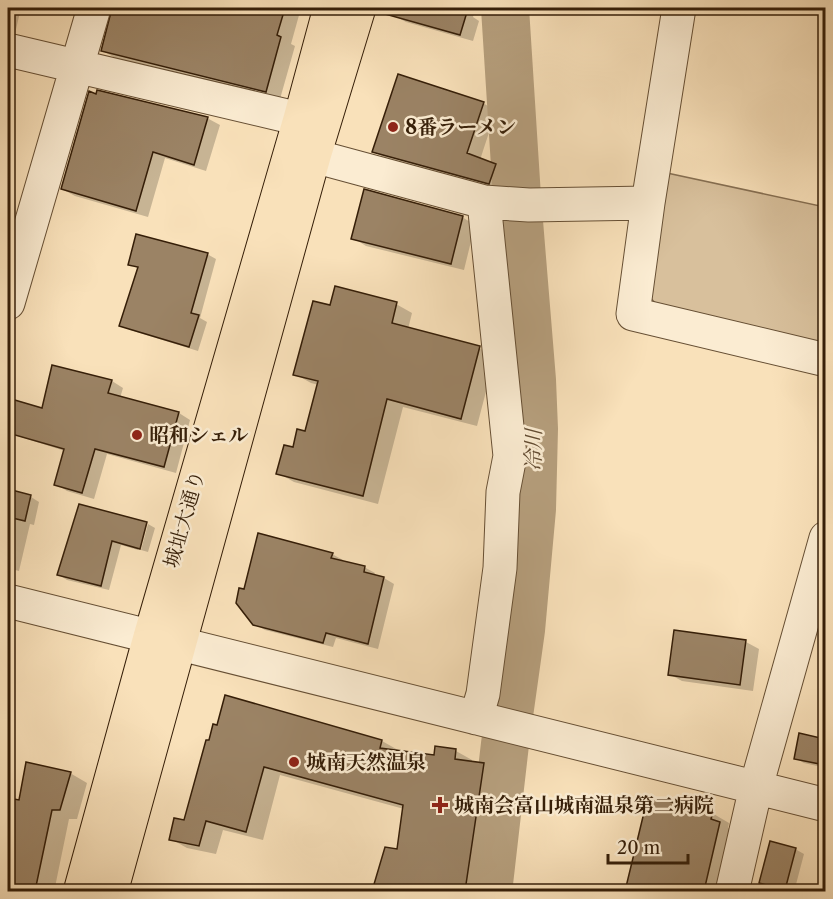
<svg xmlns="http://www.w3.org/2000/svg" width="833" height="899" font-family="'Libre Caslon Text','Noto Serif JP',serif">
	<rect width="100%" height="100%" fill="#f9e1ba"/>
	<filter id="stains"><feTurbulence type="fractalNoise" baseFrequency=".00333" numOctaves="4"/><feColorMatrix values="0 0 0 0 .2 0 0 0 0 .09 0 0 0 0 .02 0 0 0 .5 -.17"/></filter>
	<radialGradient id="worn" r=".72"><stop offset=".6" stop-color="#630" stop-opacity="0"/><stop offset="1" stop-color="#630" stop-opacity=".3"/></radialGradient>
	<!-- green -->
	<path fill="#d8c09c" stroke="#866f52" stroke-width="1.5" d="M 667,173 L 825,207 L 825,347 L 657,305 L 647,294 Z"/>
	<!-- shadow -->
	<path fill="#0003" d="M 8,8 L 21,8 L 13,42 L 8,40 Z
		M 114,8 L 301,8 L 291,44 L 295,46 L 280,99 L 117,59 L 103,51 Z
		M 395,8 L 476,8 L 473,17 L 479,21 L 473,41 L 406,22 L 393,15 Z
		M 483,103 L 496,111 L 480,160 L 508,172 L 502,190 L 387,159 L 374,152 Z
		M 207,118 L 220,125 L 206,171 L 165,158 L 148,217 L 75,196 L 62,189 Z
		M 462,217 L 475,225 L 464,270 L 366,246 L 353,238 Z
		M 207,254 L 216,259 L 200,318 L 207,322 L 198,351 L 130,330 L 121,325 L 139,269 L 130,264 Z
		M 396,304 L 412,313 L 408,329 L 479,348 L 495,357 L 477,426 L 403,407 L 378,504 L 294,482 L 278,473 L 306,433 L 319,385 L 311,383 L 295,374 L 331,307 Z
		M 53,367 L 112,381 L 123,388 L 120,398 L 179,413 L 190,420 L 176,473 L 107,454 L 94,499 L 67,491 L 56,484 L 65,451 L 8,433 L 8,400 L 43,410 Z
		M 8,491 L 31,497 L 39,502 L 34,525 L 30,524 L 19,571 L 8,568 Z
		M 80,505 L 145,523 L 138,550 L 121,545 L 109,590 L 67,580 L 59,575 Z
		M 148,524 L 155,528 L 148,552 L 141,550 Z
		M 332,554 L 343,560 L 342,562 L 364,567 L 375,573 L 374,576 L 384,578 L 394,584 L 378,649 L 336,638 L 333,647 L 265,630 L 254,624 L 245,591 Z
		M 675,631 L 746,642 L 759,649 L 753,691 L 682,681 L 669,674 Z
		M 826,631 L 826,647 L 822,645 Z
		M 800,735 L 826,740 L 826,768 L 804,763 L 795,758 Z
		M 207,741 L 382,741 L 398,750 L 435,756 L 456,751 L 472,760 L 472,762 L 483,764 L 499,773 L 482,892 L 374,892 L 386,849 L 398,851 L 404,809 L 280,775 L 263,840 L 223,830 L 216,854 L 187,848 L 171,839 L 185,822 Z
		M 70,773 L 87,783 L 77,819 L 69,819 L 54,892 L 8,892 L 8,800 L 20,802 Z
		M 649,798 L 712,813 L 729,823 L 728,828 L 737,833 L 723,892 L 626,892 Z
		M 795,849 L 804,854 L 794,892 L 785,892 L 770,887 L 761,882 Z
		M 580,886 L 602,892 L 579,892 Z
		M 526,887 L 546,892 L 524,892 Z"/>
	<g fill="none" stroke-linecap="round" stroke-linejoin="round">
		<!-- river -->
		<path stroke="#b69f7d" stroke-width="48" d="M 488,892 L 505,744 L 521,630 L 532,509 L 534,429 L 532,380 L 517,197 L 505,8"/>
	</g>
	<!-- building -->
	<path fill="#9b8365" stroke="#351e08" stroke-width="1.5" d="M 112,8 L 285,8 L 277,35 L 281,37 L 266,92 L 101,51 Z
		M 386,8 L 452,8 L 467,12 L 460,35 L 385,14 Z
		M 398,74 L 484,102 L 467,153 L 496,164 L 489,184 L 372,152 Z
		M 97,90 L 208,117 L 194,165 L 153,152 L 136,211 L 61,189 L 89,91 L 96,94 Z
		M 364,189 L 463,216 L 451,264 L 351,239 Z
		M 136,234 L 208,253 L 191,313 L 199,315 L 189,347 L 119,326 L 138,267 L 128,265 Z
		M 335,286 L 397,302 L 392,323 L 480,346 L 461,419 L 387,399 L 363,496 L 276,474 L 284,445 L 293,447 L 297,429 L 305,431 L 318,381 L 293,375 L 313,301 L 330,305 Z
		M 52,365 L 112,380 L 108,393 L 179,412 L 164,467 L 95,449 L 82,493 L 54,485 L 64,449 L 8,433 L 8,398 L 42,408 Z
		M 8,489 L 31,495 L 25,521 L 8,517 Z
		M 79,504 L 147,522 L 140,549 L 112,541 L 101,586 L 57,575 Z
		M 258,533 L 333,553 L 331,558 L 365,566 L 364,572 L 384,577 L 368,644 L 326,633 L 323,643 L 253,625 L 236,603 L 239,588 L 244,589 Z
		M 674,630 L 746,640 L 740,685 L 668,675 Z
		M 225,695 L 382,740 L 380,748 L 434,755 L 435,746 L 456,749 L 455,759 L 484,763 L 465,891 L 372,891 L 385,847 L 397,849 L 403,805 L 264,767 L 246,832 L 206,821 L 199,846 L 169,840 L 174,818 L 184,820 L 206,740 L 209,740 L 213,724 L 217,725 Z
		M 799,733 L 825,739 L 825,765 L 794,759 Z
		M 26,762 L 71,772 L 60,810 L 52,810 L 35,891 L 8,891 L 8,798 L 19,800 Z
		M 648,796 L 713,812 L 711,819 L 720,822 L 704,891 L 625,891 Z
		M 770,841 L 796,848 L 785,890 L 759,883 Z"/>
	<g fill="none" stroke-linecap="round" stroke-linejoin="round">
		<!-- minor casing -->
		<g stroke="#664f34" stroke-width="35">
			<path id="minor" d="M 8,50 L 300,119
				M 314,156 L 484,202 L 529,205 L 648,203 L 679,8
				M 648,203 L 633,314 L 826,360
				M 8,303 L 94,8
				M 8,601 L 826,805
				M 476,718 L 483,694 L 500,568 L 503,492 L 510,456 L 484,202
				M 732,892 L 756,787 L 826,538"/>
		</g>
		<!-- highway casing -->
		<g stroke="#351e08" stroke-width="35">
			<path id="highway" d="M 80,892 L 150,637 L 300,119 L 330,8
				M 111,892 L 314,156 L 359,8"/>
		</g>
		<!-- minor -->
		<use href="#minor" stroke="#fbecd2" stroke-width="33"/>
		<!-- highway -->
		<use href="#highway" stroke="#f9e1ba" stroke-width="33"/>
	</g>
	<!-- markers -->
	<g fill="#8f2418" stroke="#fbecd2" stroke-width="2">
		<circle cx="393" cy="127" r="6"/>
		<circle cx="137" cy="435" r="6"/>
		<circle cx="294" cy="762" r="6"/>
		<path d="M437 796h6v6h6v6h-6v6h-6v-6h-6v-6h6z"/>
	</g>
	<g text-anchor="middle" dominant-baseline="central" stroke-width="5" stroke-linejoin="round" paint-order="stroke">
		<!-- poi labels -->
		<g font-size="20" font-weight="bold" fill="#351e08" stroke="#fbecd2" text-anchor="start">
			<text x="405" y="127">8番ラーメン</text>
			<text x="149" y="435">昭和シェル</text>
			<text x="306" y="762">城南天然温泉</text>
			<text x="454" y="805">城南会富山城南温泉第二病院</text>
		</g>
		<!-- street labels -->
		<g font-size="20" fill="#351e08" stroke="#fbecd2">
			<text transform="translate(184 519) rotate(-74)">城址大通り</text>
		</g>
		<!-- water labels -->
		<g font-size="21" font-style="italic" fill="#624b31" stroke="#fbecd2">
			<text transform="translate(533 450) rotate(-89)">冷川</text>
		</g>
	</g>
	<!-- margin -->
	<rect width="833" height="899" fill="none" stroke="#f9e1ba" stroke-width="30"/>
	<rect x="9" y="9" width="815" height="881" fill="none" stroke="#351e08" stroke-width="3"/>
	<rect x="15" y="15" width="803" height="869" fill="none" stroke="#351e08" stroke-width="1.5"/>
	<!-- scale -->
	<path d="M608 854v9h80v-9" fill="none" stroke="#351e08" stroke-width="3"/>
	<text x="617" y="854" font-size="18" fill="#351e08" stroke="#fbecd2" stroke-width="4.5" paint-order="stroke">20 m</text>
	<rect width="100%" height="100%" filter="url(#stains)"/>
	<rect width="100%" height="100%" fill="url(#worn)"/>
</svg>
